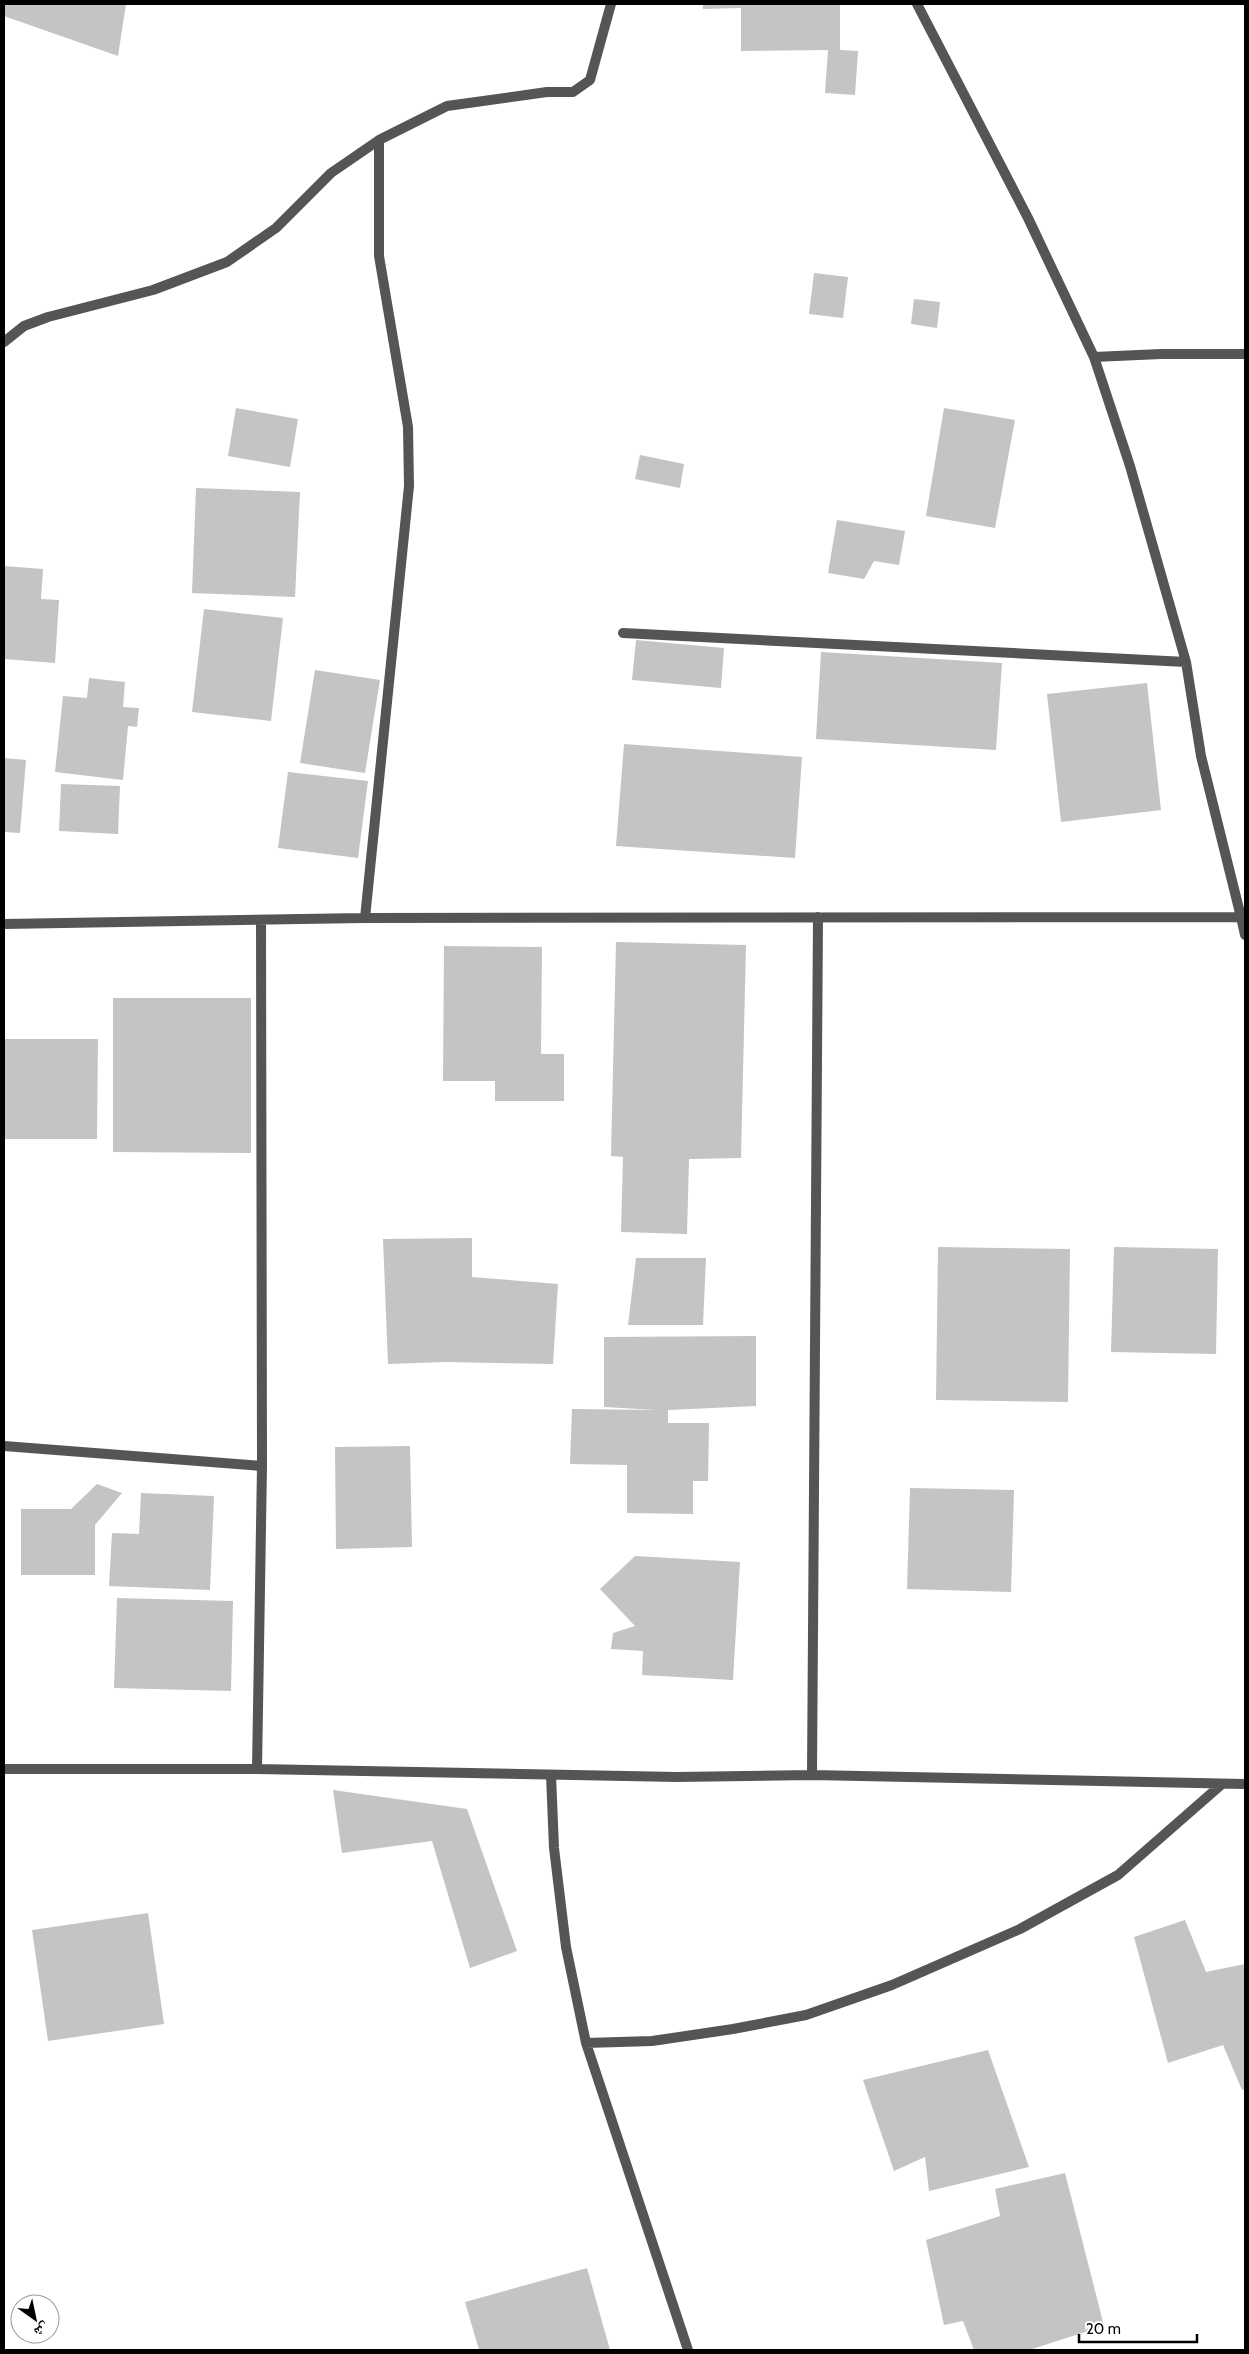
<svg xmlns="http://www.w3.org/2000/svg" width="1249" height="2354" font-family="Cabin,'Noto Naskh Arabic',sans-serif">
	<rect width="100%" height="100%" fill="#fff"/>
	<!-- building -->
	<path fill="#c4c4c4" d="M 4,4 L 126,4 L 118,56 L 4,16 Z
		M 703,4 L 840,4 L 840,50 L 858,51 L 855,95 L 825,93 L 828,50 L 741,51 L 741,8 L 703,9 Z
		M 814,273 L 848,277 L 843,318 L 809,314 Z
		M 914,299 L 940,302 L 937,328 L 911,324 Z
		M 236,408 L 298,419 L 290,467 L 228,456 Z
		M 944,408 L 1015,420 L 995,528 L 926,516 Z
		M 640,455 L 684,464 L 680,488 L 635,479 Z
		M 196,488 L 300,492 L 295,597 L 192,593 Z
		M 837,520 L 905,531 L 899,565 L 874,561 L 864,579 L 828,573 Z
		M 4,566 L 43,569 L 41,599 L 59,600 L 55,663 L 4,659 Z
		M 204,609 L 283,618 L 271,721 L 192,712 Z
		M 636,640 L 724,648 L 721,688 L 632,680 Z
		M 821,652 L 1002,663 L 996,750 L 816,739 Z
		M 315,670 L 380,680 L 365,773 L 300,763 Z
		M 89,678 L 125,682 L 123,707 L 139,708 L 137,727 L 128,726 L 123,780 L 55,772 L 63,696 L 87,698 Z
		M 1147,683 L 1161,810 L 1061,822 L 1047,694 Z
		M 624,744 L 802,757 L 795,858 L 616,846 Z
		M 4,758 L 26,760 L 20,833 L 4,832 Z
		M 288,772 L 368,781 L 358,858 L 278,848 Z
		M 61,784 L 120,786 L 118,834 L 59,831 Z
		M 616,942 L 746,945 L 741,1158 L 689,1159 L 687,1234 L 621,1232 L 623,1157 L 611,1156 Z
		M 444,946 L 542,947 L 541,1054 L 564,1054 L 564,1101 L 495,1101 L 495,1081 L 443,1081 Z
		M 113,998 L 251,998 L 251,1153 L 113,1152 Z
		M 4,1039 L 98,1039 L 97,1139 L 4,1139 Z
		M 472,1238 L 472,1277 L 558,1284 L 553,1364 L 445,1362 L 388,1364 L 383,1239 Z
		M 938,1247 L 1070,1249 L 1068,1402 L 936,1400 Z
		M 1114,1247 L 1218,1249 L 1216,1354 L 1111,1352 Z
		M 636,1258 L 706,1258 L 703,1325 L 628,1325 Z
		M 756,1336 L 756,1406 L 668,1410 L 668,1423 L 709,1423 L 708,1481 L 693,1481 L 693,1514 L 627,1513 L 627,1465 L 570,1464 L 572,1409 L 656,1410 L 604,1407 L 604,1337 Z
		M 410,1446 L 412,1547 L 336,1549 L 335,1447 Z
		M 97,1484 L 122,1493 L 95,1525 L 95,1575 L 21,1575 L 21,1509 L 71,1509 Z
		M 910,1488 L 1014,1490 L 1011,1592 L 907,1589 Z
		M 141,1493 L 214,1496 L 210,1590 L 109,1586 L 112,1533 L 139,1534 Z
		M 635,1556 L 740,1562 L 733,1680 L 642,1675 L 643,1651 L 611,1649 L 613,1633 L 635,1626 L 600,1589 Z
		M 117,1598 L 233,1601 L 231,1691 L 114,1688 Z
		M 333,1790 L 467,1809 L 517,1951 L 470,1968 L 432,1841 L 342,1853 Z
		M 148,1913 L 164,2024 L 48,2041 L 32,1930 Z
		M 1185,1920 L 1206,1972 L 1245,1964 L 1245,2089 L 1242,2090 L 1223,2045 L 1168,2063 L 1134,1937 Z
		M 988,2050 L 1029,2167 L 929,2191 L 925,2157 L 894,2171 L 863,2080 Z
		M 1065,2173 L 1104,2326 L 1029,2350 L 974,2350 L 963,2321 L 944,2325 L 926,2240 L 1000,2216 L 995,2189 Z
		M 587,2268 L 610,2350 L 479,2350 L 465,2302 Z"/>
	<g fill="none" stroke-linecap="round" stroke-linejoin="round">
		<!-- street -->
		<path stroke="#555" stroke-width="10" d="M 917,4 L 1028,218 L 1094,357 L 1130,466 L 1186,662 L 1201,756 L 1241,917
			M 4,342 L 24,326 L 48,317 L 153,290 L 227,262 L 276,228 L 331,173 L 379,140 L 447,106 L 547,92 L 573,92 L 590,80 L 611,4
			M 1094,357 L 1161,354 L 1245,354
			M 623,633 L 1186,662
			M 365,918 L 409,486 L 408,427 L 379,256 L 379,140
			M 4,924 L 365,918 L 1241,917 L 1245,935
			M 4,1446 L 262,1466
			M 4,1769 L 257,1769 L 677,1777 L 812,1775 L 1245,1784
			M 257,1769 L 262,1466 L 261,921
			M 551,1775 L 554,1848 L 566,1947 L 586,2043 L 688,2350
			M 812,1775 L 818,917
			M 586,2043 L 652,2041 L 733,2029 L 806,2015 L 892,1985 L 1020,1929 L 1118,1875 L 1222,1784"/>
	</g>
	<!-- border -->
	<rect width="1249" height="2354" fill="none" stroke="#000000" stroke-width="10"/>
	<!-- north arrow -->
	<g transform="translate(35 2319) rotate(147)"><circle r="24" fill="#ffffff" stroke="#999999"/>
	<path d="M0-4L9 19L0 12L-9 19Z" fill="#000000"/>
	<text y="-8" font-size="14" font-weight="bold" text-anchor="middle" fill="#000000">ش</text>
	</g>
	<!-- scale -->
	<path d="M1079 2334v8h118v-8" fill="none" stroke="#000000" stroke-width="2.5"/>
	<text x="1086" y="2334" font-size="15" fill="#000000" stroke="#ffffff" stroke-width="4" paint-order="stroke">20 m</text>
</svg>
